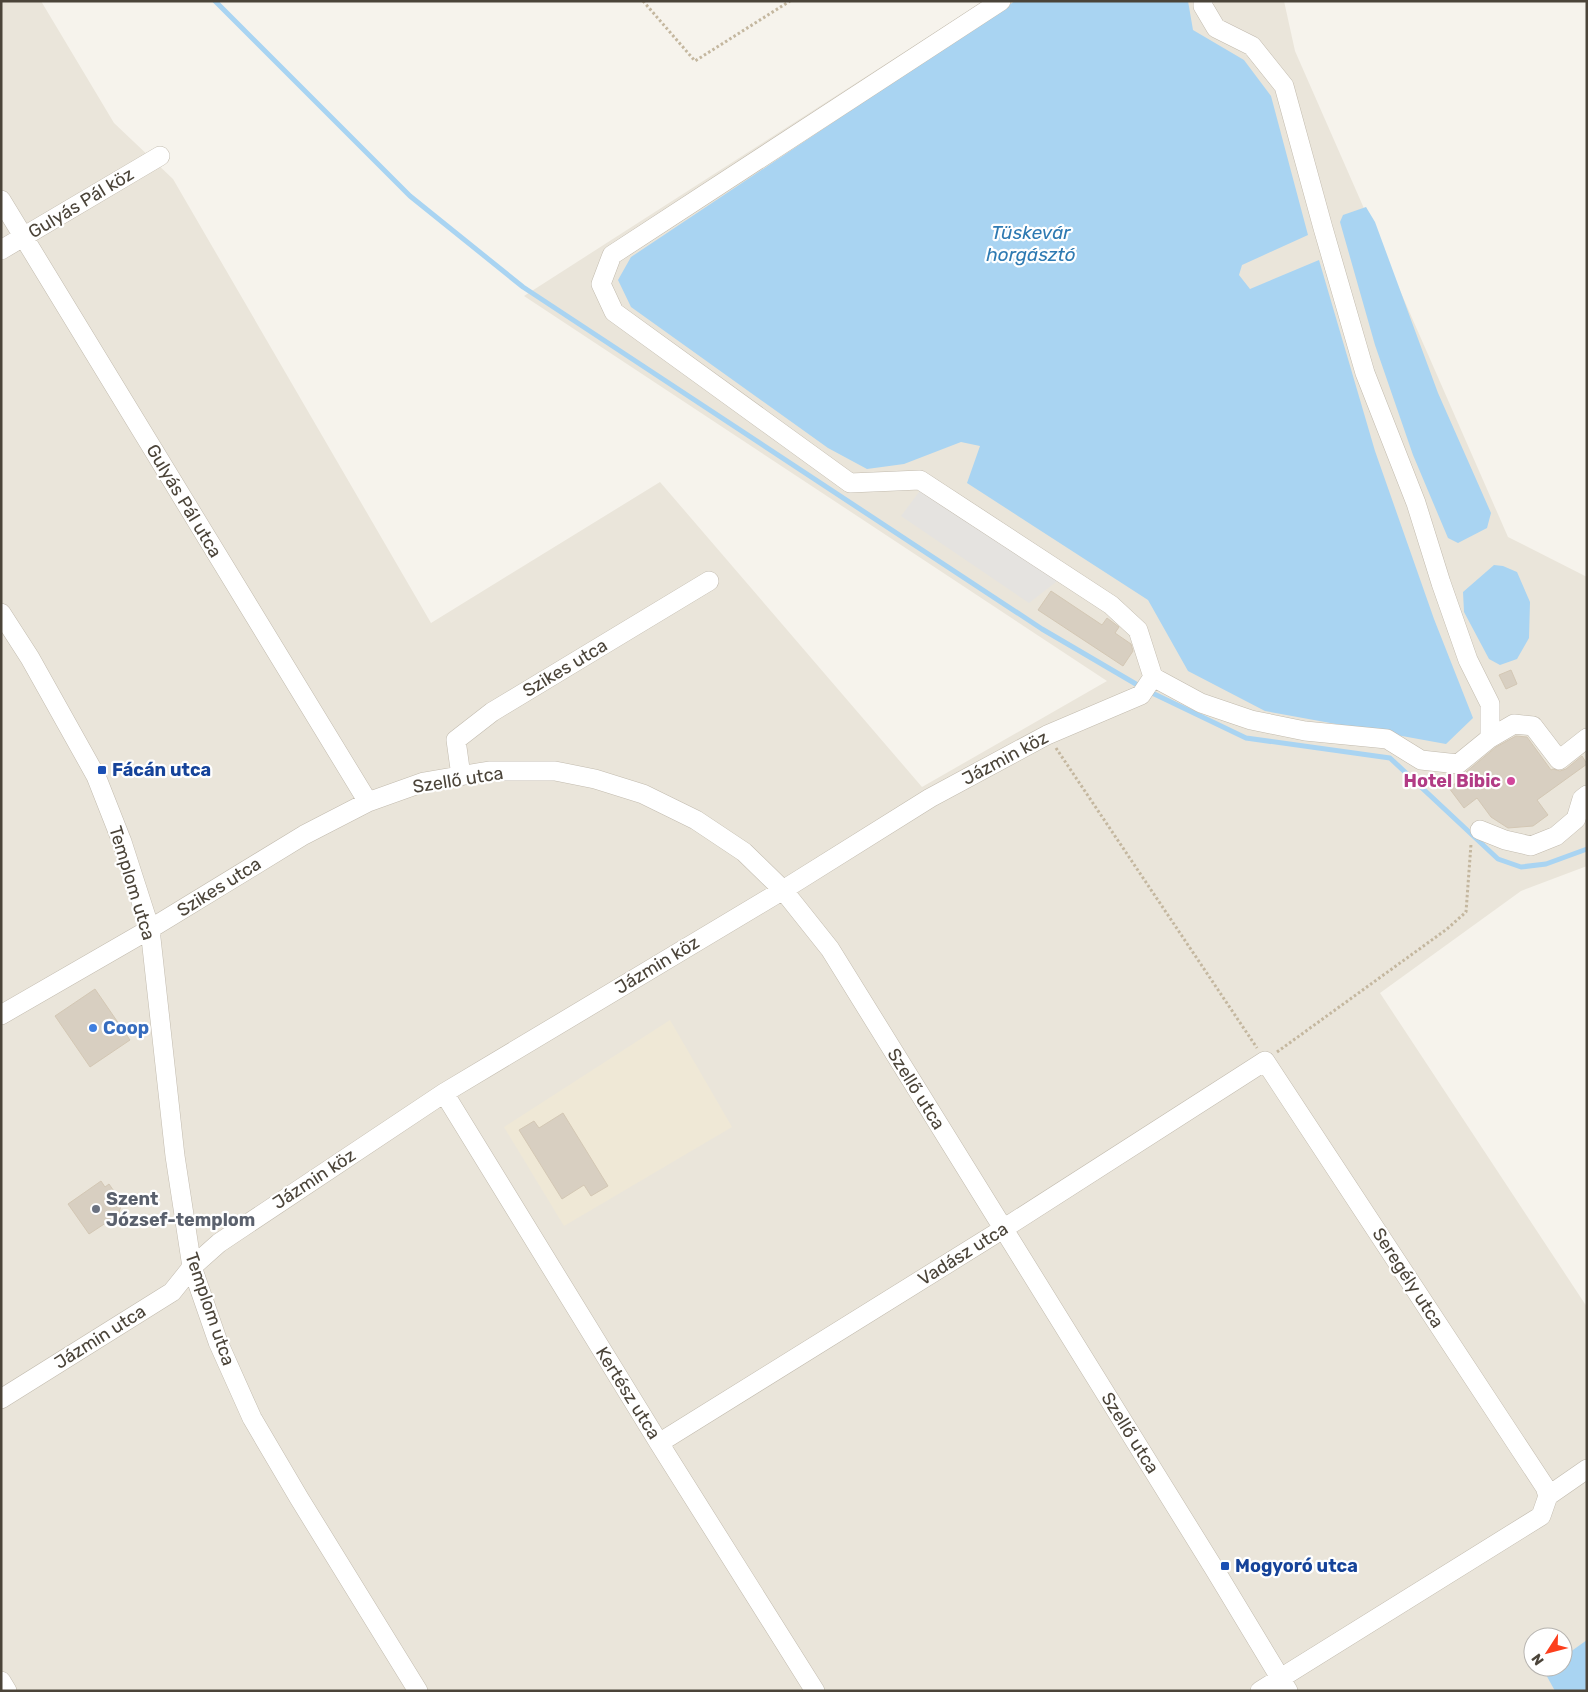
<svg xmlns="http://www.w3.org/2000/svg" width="1588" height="1692" font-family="Rubik,sans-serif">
	<rect width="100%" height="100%" fill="#f6f3ec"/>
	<!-- residential -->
	<path fill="#eae5da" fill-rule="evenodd" d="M 1,1 L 41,1 L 114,123 L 173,179 L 431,623 L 660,482 L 922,787 L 1107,681 L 524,296 L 984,1 L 1284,1 L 1295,51 L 1508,537 L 1587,577 L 1587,866 L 1521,891 L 1380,993 L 1587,1307 L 1587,1691 L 1,1691 ZM 1533,1637 L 1563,1637 L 1563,1667 L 1533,1667 Z"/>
	<!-- education -->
	<path fill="#efe8d6" d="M 670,1020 L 732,1127 L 564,1226 L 504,1127 Z"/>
	<!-- parking -->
	<path fill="#e5e3e0" d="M 925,484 L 1065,575 L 1029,603 L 901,516 Z"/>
	<!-- water -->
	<path fill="#a9d4f2" d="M 1015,1 L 1188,1 L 1193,30 L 1244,60 L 1271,96 L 1308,235 L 1242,265 L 1239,275 L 1250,289 L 1319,260 L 1375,451 L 1434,619 L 1473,718 L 1446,744 L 1265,711 L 1188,671 L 1148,600 L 967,483 L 980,446 L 961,442 L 904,464 L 867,469 L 828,448 L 631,307 L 618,280 L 631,257 Z
		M 1366,207 L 1375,222 L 1438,393 L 1491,513 L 1487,528 L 1458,543 L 1448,538 L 1413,455 L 1375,345 L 1340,222 L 1343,215 Z
		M 1494,565 L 1503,566 L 1517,572 L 1530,602 L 1529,638 L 1517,659 L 1500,665 L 1489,659 L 1464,612 L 1463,592 Z
		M 1587,1640 L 1587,1691 L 1555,1691 L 1544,1671 L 1549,1667 L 1563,1667 L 1563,1657 Z"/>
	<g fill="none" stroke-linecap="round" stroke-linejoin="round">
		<!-- stream -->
		<path stroke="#a9d4f2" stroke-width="5" d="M 215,1 L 410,196 L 523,287 L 1042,629 L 1141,687
			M 1148,691 L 1246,738 L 1390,758 L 1498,859 L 1521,867 L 1546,864 L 1587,849"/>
	</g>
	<!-- building -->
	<path fill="#d8cfc1" stroke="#d3c7b4" d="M 1051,591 L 1102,625 L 1107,618 L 1119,627 L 1115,633 L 1131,644 L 1133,651 L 1123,666 L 1038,610 Z
		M 1511,670 L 1517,684 L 1506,689 L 1499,675 Z
		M 1516,736 L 1527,737 L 1551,770 L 1553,769 L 1560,771 L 1566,769 L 1582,756 L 1587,764 L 1537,800 L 1548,815 L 1533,826 L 1508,828 L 1491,817 L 1477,798 L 1464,808 L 1449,788 L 1468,774 L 1466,772 L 1496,747 Z
		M 95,989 L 130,1040 L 90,1067 L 55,1016 Z
		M 563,1113 L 608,1186 L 591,1196 L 584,1185 L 562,1199 L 519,1130 L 534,1121 L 539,1128 Z
		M 101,1181 L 105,1187 L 109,1184 L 122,1203 L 118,1215 L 89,1234 L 68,1204 Z"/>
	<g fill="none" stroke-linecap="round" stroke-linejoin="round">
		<!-- minor casing -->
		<g stroke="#c2bbae" stroke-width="20">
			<path id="minor" d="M 1001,1 L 612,255 L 601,284 L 614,312 L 850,483 L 920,480 L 1111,605 L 1138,630 L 1153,677 L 1201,703 L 1251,720 L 1305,731 L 1387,739 L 1421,760 L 1458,764 L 1490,738 L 1490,704 L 1468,660 L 1441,583 L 1416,503 L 1365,373 L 1323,228 L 1284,86 L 1252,46 L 1216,28 L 1203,6 L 1203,1
				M 1,200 L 368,802
				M 1,250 L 160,156
				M 1,613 L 30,658 L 96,776 L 122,842 L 150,929 L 175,1156 L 192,1267 L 218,1342 L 252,1418 L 299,1498 L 418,1691
				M 1490,738 L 1514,724 L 1533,726 L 1559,760 L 1587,738
				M 461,776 L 456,740 L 492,712 L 709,581
				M 1480,830 L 1505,840 L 1531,846 L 1556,836 L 1576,819 L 1582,799 L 1587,795
				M 1,1015 L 150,929 L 304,835 L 368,802 L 424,782 L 489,771 L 555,771 L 595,779 L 643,794 L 696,820 L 744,852 L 783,890 L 830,949 L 1215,1570 L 1288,1691
				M 444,1093 L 659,1443 L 815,1691
				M 1,1399 L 172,1292 L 192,1267 L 219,1243 L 444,1093 L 783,890 L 930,798 L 1047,735 L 1141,695 L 1153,677
				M 659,1443 L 1003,1229 L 1265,1061 L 1545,1487 L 1548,1496
				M 1548,1496 L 1587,1469
				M 1,1681 L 7,1691
				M 1260,1691 L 1541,1516 L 1548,1496"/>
		</g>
		<!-- path -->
		<path stroke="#c4b79f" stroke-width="3" stroke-dasharray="2.5 2.5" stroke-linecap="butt" d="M 643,1 L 695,61 L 790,1
			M 1056,748 L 1257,1048
			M 1277,1052 L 1447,929 L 1466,912 L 1471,844"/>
		<!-- minor -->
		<use href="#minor" stroke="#fff" stroke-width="19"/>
	</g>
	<!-- markers -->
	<g fill="#1a4fb4" stroke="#fff" stroke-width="2">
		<rect x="97" y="765" width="10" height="10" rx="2.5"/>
		<rect x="1220" y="1561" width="10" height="10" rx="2.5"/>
	</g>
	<circle fill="#d1479c" stroke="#fff" stroke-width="2" cx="1511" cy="781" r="5"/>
	<circle fill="#3f7fe0" stroke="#fff" stroke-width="2" cx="93" cy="1028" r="5"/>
	<circle fill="#6b7280" stroke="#fff" stroke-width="2" cx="96" cy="1209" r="5"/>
	<g text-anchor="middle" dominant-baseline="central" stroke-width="4.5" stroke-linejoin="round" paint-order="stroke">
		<!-- street labels -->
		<g font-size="18" fill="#4b4439" stroke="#fff">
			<text transform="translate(81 203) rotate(-31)">Gulyás Pál köz</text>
			<text transform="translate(184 501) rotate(59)">Gulyás Pál utca</text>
			<text transform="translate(565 668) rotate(-31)">Szikes utca</text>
			<text transform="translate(1005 758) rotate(-28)">Jázmin köz</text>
			<text transform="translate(458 780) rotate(-9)">Szellő utca</text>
			<text transform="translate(132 883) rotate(73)">Templom utca</text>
			<text transform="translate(219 887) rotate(-32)">Szikes utca</text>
			<text transform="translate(657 965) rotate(-31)">Jázmin köz</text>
			<text transform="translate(916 1089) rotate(58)">Szellő utca</text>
			<text transform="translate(314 1179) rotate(-33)">Jázmin köz</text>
			<text transform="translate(963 1254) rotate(-32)">Vadász utca</text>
			<text transform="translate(1408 1278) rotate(57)">Seregély utca</text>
			<text transform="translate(210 1309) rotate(71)">Templom utca</text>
			<text transform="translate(100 1337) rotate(-32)">Jázmin utca</text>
			<text transform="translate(628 1393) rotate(58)">Kertész utca</text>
			<text transform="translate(1130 1433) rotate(58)">Szellő utca</text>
		</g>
		<!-- transit labels -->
		<g font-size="18" font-weight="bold" fill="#164399" stroke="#fff" text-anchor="start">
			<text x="112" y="770">Fácán utca</text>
			<text x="1235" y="1566">Mogyoró utca</text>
		</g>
		<!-- hotel labels -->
		<g font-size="18" font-weight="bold" fill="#b23c85" stroke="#fff" text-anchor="end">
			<text x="1501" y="781">Hotel Bibic</text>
		</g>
		<!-- shop labels -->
		<g font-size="18" font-weight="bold" fill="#366cbe" stroke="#fff" text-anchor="start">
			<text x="103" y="1028">Coop</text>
		</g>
		<!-- worship labels -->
		<g font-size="18" font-weight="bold" fill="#5b616d" stroke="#fff" text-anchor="start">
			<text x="106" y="1199">Szent<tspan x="106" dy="21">József-templom</tspan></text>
		</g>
		<!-- water labels -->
		<g font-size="19" font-style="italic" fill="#2e7ab2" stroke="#fff">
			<text x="1031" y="232">Tüskevár<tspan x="1031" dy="22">horgásztó</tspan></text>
		</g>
	</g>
	<!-- border -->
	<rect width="1588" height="1692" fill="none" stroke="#4b4439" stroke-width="5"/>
	<!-- north arrow -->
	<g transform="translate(1548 1652) rotate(234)"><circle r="24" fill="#ffffff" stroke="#b7b4b0"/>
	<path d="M0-4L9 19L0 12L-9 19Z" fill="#fc3f1d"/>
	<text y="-8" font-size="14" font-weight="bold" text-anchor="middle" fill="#4b4439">N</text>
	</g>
</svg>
